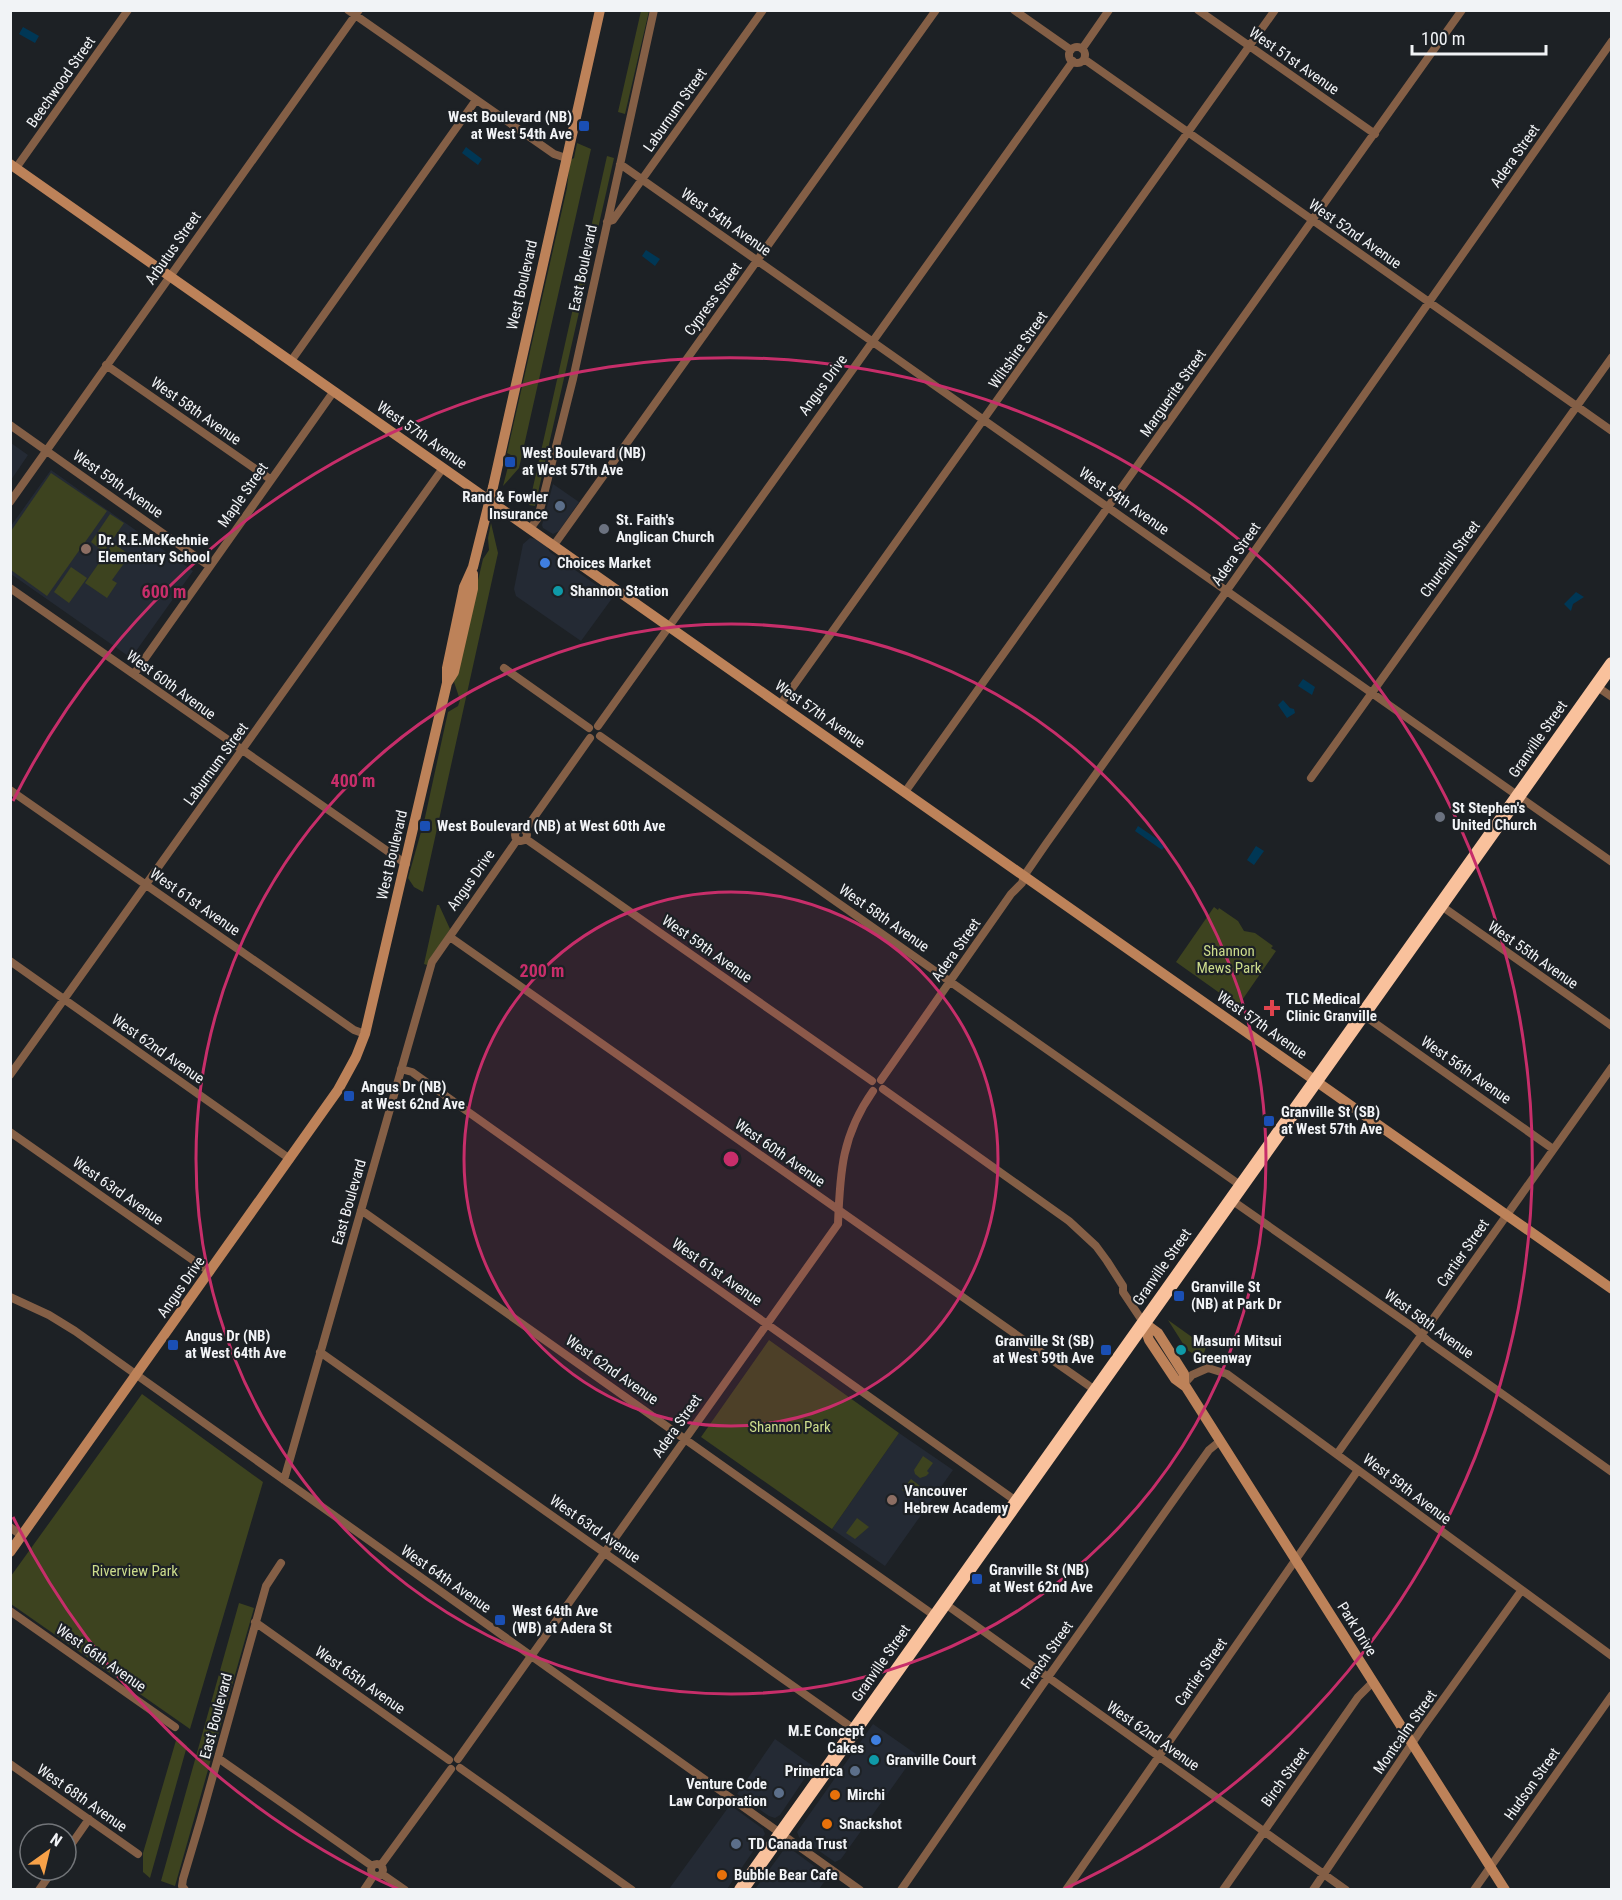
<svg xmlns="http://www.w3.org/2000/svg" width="1622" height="1900" font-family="'Roboto Condensed',sans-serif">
	<rect width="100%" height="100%" fill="#1d2125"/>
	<!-- built -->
	<path fill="#242a34" d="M 11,443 L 28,455 L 11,480 Z
		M 51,470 L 193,571 L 131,658 L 11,574 L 11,526 Z
		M 553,484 L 579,502 L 559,531 L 553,534 L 543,528 L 542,525 Z
		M 530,538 L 537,539 L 547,547 L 550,552 L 613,597 L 581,641 L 516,596 L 514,589 L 523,544 Z
		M 899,1433 L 953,1470 L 885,1566 L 832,1529 Z
		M 873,1724 L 916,1754 L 841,1859 L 835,1862 L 799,1837 L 797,1832 Z
		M 775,1739 L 813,1766 L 780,1815 L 775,1818 L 769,1816 L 737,1794 Z
		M 730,1805 L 763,1829 L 765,1834 L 727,1889 L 669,1889 Z
		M 785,1848 L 791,1849 L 826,1875 L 825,1881 L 819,1889 L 755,1889 Z"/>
	<!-- green -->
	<path fill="#3d431f" d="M 641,11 L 649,11 L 625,114 L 618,112 Z
		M 577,143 L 591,149 L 519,468 L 503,486 L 511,455 L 507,453 L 567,188 L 570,160 L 574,158 Z
		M 607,156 L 614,158 L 535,506 L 529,505 Z
		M 51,473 L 107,511 L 47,596 L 11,570 L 11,531 Z
		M 110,514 L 124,523 L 104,552 L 91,542 Z
		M 491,523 L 498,553 L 423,892 L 414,887 L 408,878 L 421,832 L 426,833 L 428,823 L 424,822 L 448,712 L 458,706 L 460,700 L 454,682 L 483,559 L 489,550 L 488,538 Z
		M 113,543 L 130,555 L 112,580 L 117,583 L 107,598 L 85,583 Z
		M 71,567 L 87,578 L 69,603 L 54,592 Z
		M 437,905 L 439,905 L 450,929 L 427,965 L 424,964 Z
		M 1214,907 L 1218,910 L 1219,908 L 1238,921 L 1244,931 L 1255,933 L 1273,946 L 1271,948 L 1276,951 L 1238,1006 L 1176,962 Z
		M 1168,1320 L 1206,1347 L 1202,1359 L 1187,1350 Z
		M 769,1340 L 899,1433 L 832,1529 L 701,1437 Z
		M 142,1394 L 263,1482 L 190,1729 L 11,1604 L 11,1576 Z
		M 923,1456 L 933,1463 L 927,1471 L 929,1473 L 926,1476 L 920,1478 L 915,1474 L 914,1470 Z
		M 911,1479 L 920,1486 L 920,1491 L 917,1495 L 908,1494 L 902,1490 Z
		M 857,1518 L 869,1527 L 855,1539 L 846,1533 Z
		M 239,1603 L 254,1608 L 175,1886 L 161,1881 Z
		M 177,1737 L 187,1746 L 150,1878 L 143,1872 L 143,1853 Z"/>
	<!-- water -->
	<path fill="#003755" d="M 23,27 L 39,36 L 35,43 L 19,34 Z
		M 466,147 L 482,159 L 478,165 L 462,153 Z
		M 646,250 L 660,259 L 655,266 L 642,256 Z
		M 1576,592 L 1584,597 L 1573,604 L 1571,611 L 1564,604 Z
		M 1303,679 L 1315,687 L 1312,695 L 1298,686 Z
		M 1283,700 L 1290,708 L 1294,709 L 1295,713 L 1287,718 L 1278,705 Z
		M 1138,826 L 1166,845 L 1162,850 L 1135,831 Z
		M 1256,846 L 1264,851 L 1254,865 L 1247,860 Z"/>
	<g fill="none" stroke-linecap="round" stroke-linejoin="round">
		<!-- street -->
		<path stroke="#845f46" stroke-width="8" d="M 348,10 L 554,154 L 566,158
			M 1014,10 L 1071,50
			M 1198,10 L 1375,134
			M1069 55a8 8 0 1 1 16 0a8 8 0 1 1-16 0Z
			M 1082,49 L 1109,10
			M 1084,59 L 1612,431
			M 620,164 L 1612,862
			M 16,168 L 128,10
			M 607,222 L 613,220 L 763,10
			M 291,361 L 476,100
			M 106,365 L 270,479
			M 10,425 L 209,566
			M 10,502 L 359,10
			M 530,529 L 538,518 L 573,379 L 654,10
			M 554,545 L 936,10
			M 10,588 L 406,864
			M 504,668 L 589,728
			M 134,674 L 334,391
			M 1596,686 L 1612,697
			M 780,705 L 1275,10
			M 598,726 L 1073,61
			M 600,736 L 1240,1185
			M 1311,778 L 1612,357
			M 10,790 L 354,1030 L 365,1034
			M 905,792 L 1462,10
			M515 835a6 6 0 1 1 12 0a6 6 0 1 1-12 0Z
			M 525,830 L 590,738
			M 526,839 L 872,1081
			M 1440,905 L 1612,1026
			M 450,937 L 1095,1390
			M 10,961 L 290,1159
			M 1362,1014 L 1553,1149
			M 401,1069 L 412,1072 L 1016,1501
			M 10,1075 L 443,468
			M 881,1080 L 1011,894 L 1022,883 L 1024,876 L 1046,844 L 1235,579 L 1612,41
			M 883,1089 L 1069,1221 L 1096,1246 L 1107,1261 L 1123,1286 L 1123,1292 L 1143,1322
			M 10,1132 L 210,1272
			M 1230,1199 L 1414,1328 L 1429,1342 L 1612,1472
			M 361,1210 L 935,1616
			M 10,1297 L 49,1315 L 75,1331 L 860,1890
			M 320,1352 L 854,1729
			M 1184,1384 L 1192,1375 L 1208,1368 L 1227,1374 L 1612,1656
			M 1337,1454 L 1612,1067
			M 284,1480 L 432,962 L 517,840
			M 10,1527 L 22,1536
			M 944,1603 L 1346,1890
			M 10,1611 L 175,1727
			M 255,1622 L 449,1760
			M 218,1758 L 372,1866
			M 458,1759 L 838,1224 C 840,1171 842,1135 873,1091
			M 10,1764 L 138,1854
			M 460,1768 L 632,1890
			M 66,1852 L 89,1819
			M371 1870a6 6 0 1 1 12 0a6 6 0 1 1-12 0Z
			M 381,1865 L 451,1769
			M 382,1874 L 405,1890
			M 39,1890 L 53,1870
			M 185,1890 L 182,1886 L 183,1879 L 200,1822 L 266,1586 L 281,1563
			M 364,1890 L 374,1875
			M 901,1890 L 1041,1687 L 1209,1450 L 1220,1441
			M 1066,1890 L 1358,1470
			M 1223,1890 L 1358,1697 L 1373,1682
			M 1313,1890 L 1421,1730 L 1521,1591
			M 1474,1890 L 1612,1695"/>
		<!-- secondary -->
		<path stroke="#bd8259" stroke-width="10" d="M 10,164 L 1612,1289
			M 447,683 L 454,672 L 473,589 L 473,574
			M 1143,1322 L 1149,1340 L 1175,1379 L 1186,1387 L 1505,1890
			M 1143,1322 L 1158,1333 L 1184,1374 L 1184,1384
			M 10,1552 L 338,1090 L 356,1057 L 365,1034 L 447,683 L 447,668 L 464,587 L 473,567 L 493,487 L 600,10"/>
		<!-- highway -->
		<path stroke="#f9c19c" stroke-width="14" d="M 741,1890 L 1612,664"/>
	</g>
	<!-- distance rings -->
	<circle cx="731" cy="1159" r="267" fill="#c72e6a" fill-opacity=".12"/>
	<g fill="none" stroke="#c72e6a" stroke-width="3">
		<circle cx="731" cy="1159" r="267"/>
		<circle cx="731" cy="1159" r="535"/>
		<path d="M398 1889A802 802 0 0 1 13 1517M13 801A802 802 0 1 1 1064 1889"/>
	</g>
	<!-- markers -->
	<g fill="#1a4fb4" stroke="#1d2125" stroke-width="2">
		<rect x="578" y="120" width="12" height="12" rx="3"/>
		<rect x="504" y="456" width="12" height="12" rx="3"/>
		<rect x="419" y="820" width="12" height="12" rx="3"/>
		<rect x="343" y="1090" width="12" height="12" rx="3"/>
		<rect x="1263" y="1115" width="12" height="12" rx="3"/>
		<rect x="1173" y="1290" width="12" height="12" rx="3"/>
		<rect x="167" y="1339" width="12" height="12" rx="3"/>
		<rect x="1100" y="1344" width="12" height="12" rx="3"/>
		<rect x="971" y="1573" width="12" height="12" rx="3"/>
		<rect x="494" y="1614" width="12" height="12" rx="3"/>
	</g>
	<g fill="#5c6f8a" stroke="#1d2125" stroke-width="2">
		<circle cx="560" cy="506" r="6"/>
		<circle cx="855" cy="1771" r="6"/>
		<circle cx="779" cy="1793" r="6"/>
		<circle cx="736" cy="1844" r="6"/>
	</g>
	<g fill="#6b7280" stroke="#1d2125" stroke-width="2">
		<circle cx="604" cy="529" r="6"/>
		<circle cx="1440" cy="817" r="6"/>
	</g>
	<g fill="#8d6e63" stroke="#1d2125" stroke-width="2">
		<circle cx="86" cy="549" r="6"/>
		<circle cx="892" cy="1500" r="6"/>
	</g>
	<g fill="#3f7fe0" stroke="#1d2125" stroke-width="2">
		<circle cx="545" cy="563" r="6"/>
		<circle cx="876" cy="1740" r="6"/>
	</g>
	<g fill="#0f9aa8" stroke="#1d2125" stroke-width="2">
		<circle cx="558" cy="591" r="6"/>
		<circle cx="1181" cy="1350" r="6"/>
		<circle cx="874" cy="1760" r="6"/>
	</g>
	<path fill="#e0444e" stroke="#1d2125" stroke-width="2" d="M1269 999h6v6h6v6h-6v6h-6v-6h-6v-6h6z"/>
	<g fill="#e8710a" stroke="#1d2125" stroke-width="2">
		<circle cx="835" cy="1795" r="6"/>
		<circle cx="827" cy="1824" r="6"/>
		<circle cx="722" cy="1875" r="6"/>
	</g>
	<g text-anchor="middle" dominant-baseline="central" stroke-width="4.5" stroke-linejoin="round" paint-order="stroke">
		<!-- street labels -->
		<g font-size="15" fill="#f1f3f6" stroke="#1d2125">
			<text transform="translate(1294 61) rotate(35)">West 51st Avenue</text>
			<text transform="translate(61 82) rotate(-55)">Beechwood Street</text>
			<text transform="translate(675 110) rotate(-55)">Laburnum Street</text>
			<text transform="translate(1515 156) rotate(-55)">Adera Street</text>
			<text transform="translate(726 222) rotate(35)">West 54th Avenue</text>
			<text transform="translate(1355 234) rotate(35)">West 52nd Avenue</text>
			<text transform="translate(173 248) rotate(-55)">Arbutus Street</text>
			<text transform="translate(583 268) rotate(-78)">East Boulevard</text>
			<text transform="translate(522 285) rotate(-77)">West Boulevard</text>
			<text transform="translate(713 299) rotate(-54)">Cypress Street</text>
			<text transform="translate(1018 350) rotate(-55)">Wiltshire Street</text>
			<text transform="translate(823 385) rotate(-54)">Angus Drive</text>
			<text transform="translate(1173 393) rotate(-55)">Marguerite Street</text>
			<text transform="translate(196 411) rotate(35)">West 58th Avenue</text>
			<text transform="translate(422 435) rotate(35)">West 57th Avenue</text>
			<text transform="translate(118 484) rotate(35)">West 59th Avenue</text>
			<text transform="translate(243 495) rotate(-55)">Maple Street</text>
			<text transform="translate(1124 501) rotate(35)">West 54th Avenue</text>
			<text transform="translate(1236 554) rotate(-55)">Adera Street</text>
			<text transform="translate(1450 559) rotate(-54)">Churchill Street</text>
			<text transform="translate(171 685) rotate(36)">West 60th Avenue</text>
			<text transform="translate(820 714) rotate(35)">West 57th Avenue</text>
			<text transform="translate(1538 739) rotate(-55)">Granville Street</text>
			<text transform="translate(216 764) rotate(-54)">Laburnum Street</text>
			<text transform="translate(392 855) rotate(-77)">West Boulevard</text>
			<text transform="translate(471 880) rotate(-55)">Angus Drive</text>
			<text transform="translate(195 902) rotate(35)">West 61st Avenue</text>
			<text transform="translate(884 918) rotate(35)">West 58th Avenue</text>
			<text transform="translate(707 949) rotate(35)">West 59th Avenue</text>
			<text transform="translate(956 950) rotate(-55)">Adera Street</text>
			<text transform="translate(1533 955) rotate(35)">West 55th Avenue</text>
			<text transform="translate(1262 1025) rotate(35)">West 57th Avenue</text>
			<text transform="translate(158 1049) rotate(35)">West 62nd Avenue</text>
			<text transform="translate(1466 1070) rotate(35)">West 56th Avenue</text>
			<text transform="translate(780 1153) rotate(35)">West 60th Avenue</text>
			<text transform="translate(118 1191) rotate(35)">West 63rd Avenue</text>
			<text transform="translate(349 1202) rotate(-74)">East Boulevard</text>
			<text transform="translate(1463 1253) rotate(-55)">Cartier Street</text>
			<text transform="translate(1162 1267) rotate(-55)">Granville Street</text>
			<text transform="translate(717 1272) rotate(35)">West 61st Avenue</text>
			<text transform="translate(181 1287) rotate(-55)">Angus Drive</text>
			<text transform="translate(1429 1324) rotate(36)">West 58th Avenue</text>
			<text transform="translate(612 1370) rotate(35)">West 62nd Avenue</text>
			<text transform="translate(677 1426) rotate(-55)">Adera Street</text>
			<text transform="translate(1407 1489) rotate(37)">West 59th Avenue</text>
			<text transform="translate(595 1529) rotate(35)">West 63rd Avenue</text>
			<text transform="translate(446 1579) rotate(35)">West 64th Avenue</text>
			<text transform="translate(1357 1629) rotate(58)">Park Drive</text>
			<text transform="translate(1047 1655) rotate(-55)">French Street</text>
			<text transform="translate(101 1658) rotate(35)">West 66th Avenue</text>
			<text transform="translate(881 1663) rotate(-55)">Granville Street</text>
			<text transform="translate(1201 1672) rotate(-55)">Cartier Street</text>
			<text transform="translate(360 1680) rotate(35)">West 65th Avenue</text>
			<text transform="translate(216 1716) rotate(-75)">East Boulevard</text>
			<text transform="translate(1405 1732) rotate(-55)">Montcalm Street</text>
			<text transform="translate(1153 1736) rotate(35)">West 62nd Avenue</text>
			<text transform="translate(1285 1777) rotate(-54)">Birch Street</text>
			<text transform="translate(1532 1784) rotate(-55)">Hudson Street</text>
			<text transform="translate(82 1798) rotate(35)">West 68th Avenue</text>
		</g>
		<!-- poi labels -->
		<g font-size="15" font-weight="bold" fill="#f1f3f6" stroke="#1d2125" text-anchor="start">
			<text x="572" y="117" text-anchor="end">West Boulevard (NB)<tspan x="572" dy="17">at West 54th Ave</tspan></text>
			<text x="522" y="453">West Boulevard (NB)<tspan x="522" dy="17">at West 57th Ave</tspan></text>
			<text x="548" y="497" text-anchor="end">Rand &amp; Fowler<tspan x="548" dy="17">Insurance</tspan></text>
			<text x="616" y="520">St. Faith's<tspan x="616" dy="17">Anglican Church</tspan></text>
			<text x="98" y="540">Dr. R.E.McKechnie<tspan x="98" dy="17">Elementary School</tspan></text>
			<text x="557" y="563">Choices Market</text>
			<text x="570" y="591">Shannon Station</text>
			<text x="1452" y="808">St Stephen's<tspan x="1452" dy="17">United Church</tspan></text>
			<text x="437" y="826">West Boulevard (NB) at West 60th Ave</text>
			<text x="1286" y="999">TLC Medical<tspan x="1286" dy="17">Clinic Granville</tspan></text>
			<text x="361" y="1087">Angus Dr (NB)<tspan x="361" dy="17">at West 62nd Ave</tspan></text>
			<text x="1281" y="1112">Granville St (SB)<tspan x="1281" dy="17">at West 57th Ave</tspan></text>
			<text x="1191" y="1287">Granville St<tspan x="1191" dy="17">(NB) at Park Dr</tspan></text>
			<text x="185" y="1336">Angus Dr (NB)<tspan x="185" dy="17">at West 64th Ave</tspan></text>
			<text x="1094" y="1341" text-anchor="end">Granville St (SB)<tspan x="1094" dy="17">at West 59th Ave</tspan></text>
			<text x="1193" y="1341">Masumi Mitsui<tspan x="1193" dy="17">Greenway</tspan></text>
			<text x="904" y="1491">Vancouver<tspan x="904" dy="17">Hebrew Academy</tspan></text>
			<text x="989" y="1570">Granville St (NB)<tspan x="989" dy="17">at West 62nd Ave</tspan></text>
			<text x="512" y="1611">West 64th Ave<tspan x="512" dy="17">(WB) at Adera St</tspan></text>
			<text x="864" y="1731" text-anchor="end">M.E Concept<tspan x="864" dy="17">Cakes</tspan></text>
			<text x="886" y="1760">Granville Court</text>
			<text x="843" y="1771" text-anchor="end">Primerica</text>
			<text x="767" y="1784" text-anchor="end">Venture Code<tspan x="767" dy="17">Law Corporation</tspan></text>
			<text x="847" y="1795">Mirchi</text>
			<text x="839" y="1824">Snackshot</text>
			<text x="748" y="1844">TD Canada Trust</text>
			<text x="734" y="1875">Bubble Bear Cafe</text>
		</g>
		<!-- park labels -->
		<g font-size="15" fill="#ccdc8c" stroke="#1d2125">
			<text x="1229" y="951">Shannon<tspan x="1229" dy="17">Mews Park</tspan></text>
			<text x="790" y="1427">Shannon Park</text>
			<text x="135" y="1571">Riverview Park</text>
		</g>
	</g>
	<circle cx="731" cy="1159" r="9" fill="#c72e6a" stroke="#1d2125" stroke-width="3"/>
	<g font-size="18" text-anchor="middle" font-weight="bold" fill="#c72e6a" stroke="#1d2125" stroke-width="4.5" stroke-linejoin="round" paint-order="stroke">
		<text x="164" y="598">600 m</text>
		<text x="353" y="787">400 m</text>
		<text x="542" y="977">200 m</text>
	</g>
	<!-- border -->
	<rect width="1622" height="1900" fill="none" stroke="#f1f3f6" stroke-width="24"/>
	<!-- north arrow -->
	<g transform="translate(48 1852) rotate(34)"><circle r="28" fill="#1d2125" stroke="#727579" stroke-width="1.5"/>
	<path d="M0-4.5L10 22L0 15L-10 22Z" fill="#f7a148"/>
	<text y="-9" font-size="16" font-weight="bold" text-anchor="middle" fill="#f1f3f6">N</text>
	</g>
	<!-- scale -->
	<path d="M1412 45v9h134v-9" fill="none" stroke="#f1f3f6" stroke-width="3"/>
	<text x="1421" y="45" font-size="18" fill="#f1f3f6" stroke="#1d2125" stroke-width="4.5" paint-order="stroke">100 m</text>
</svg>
